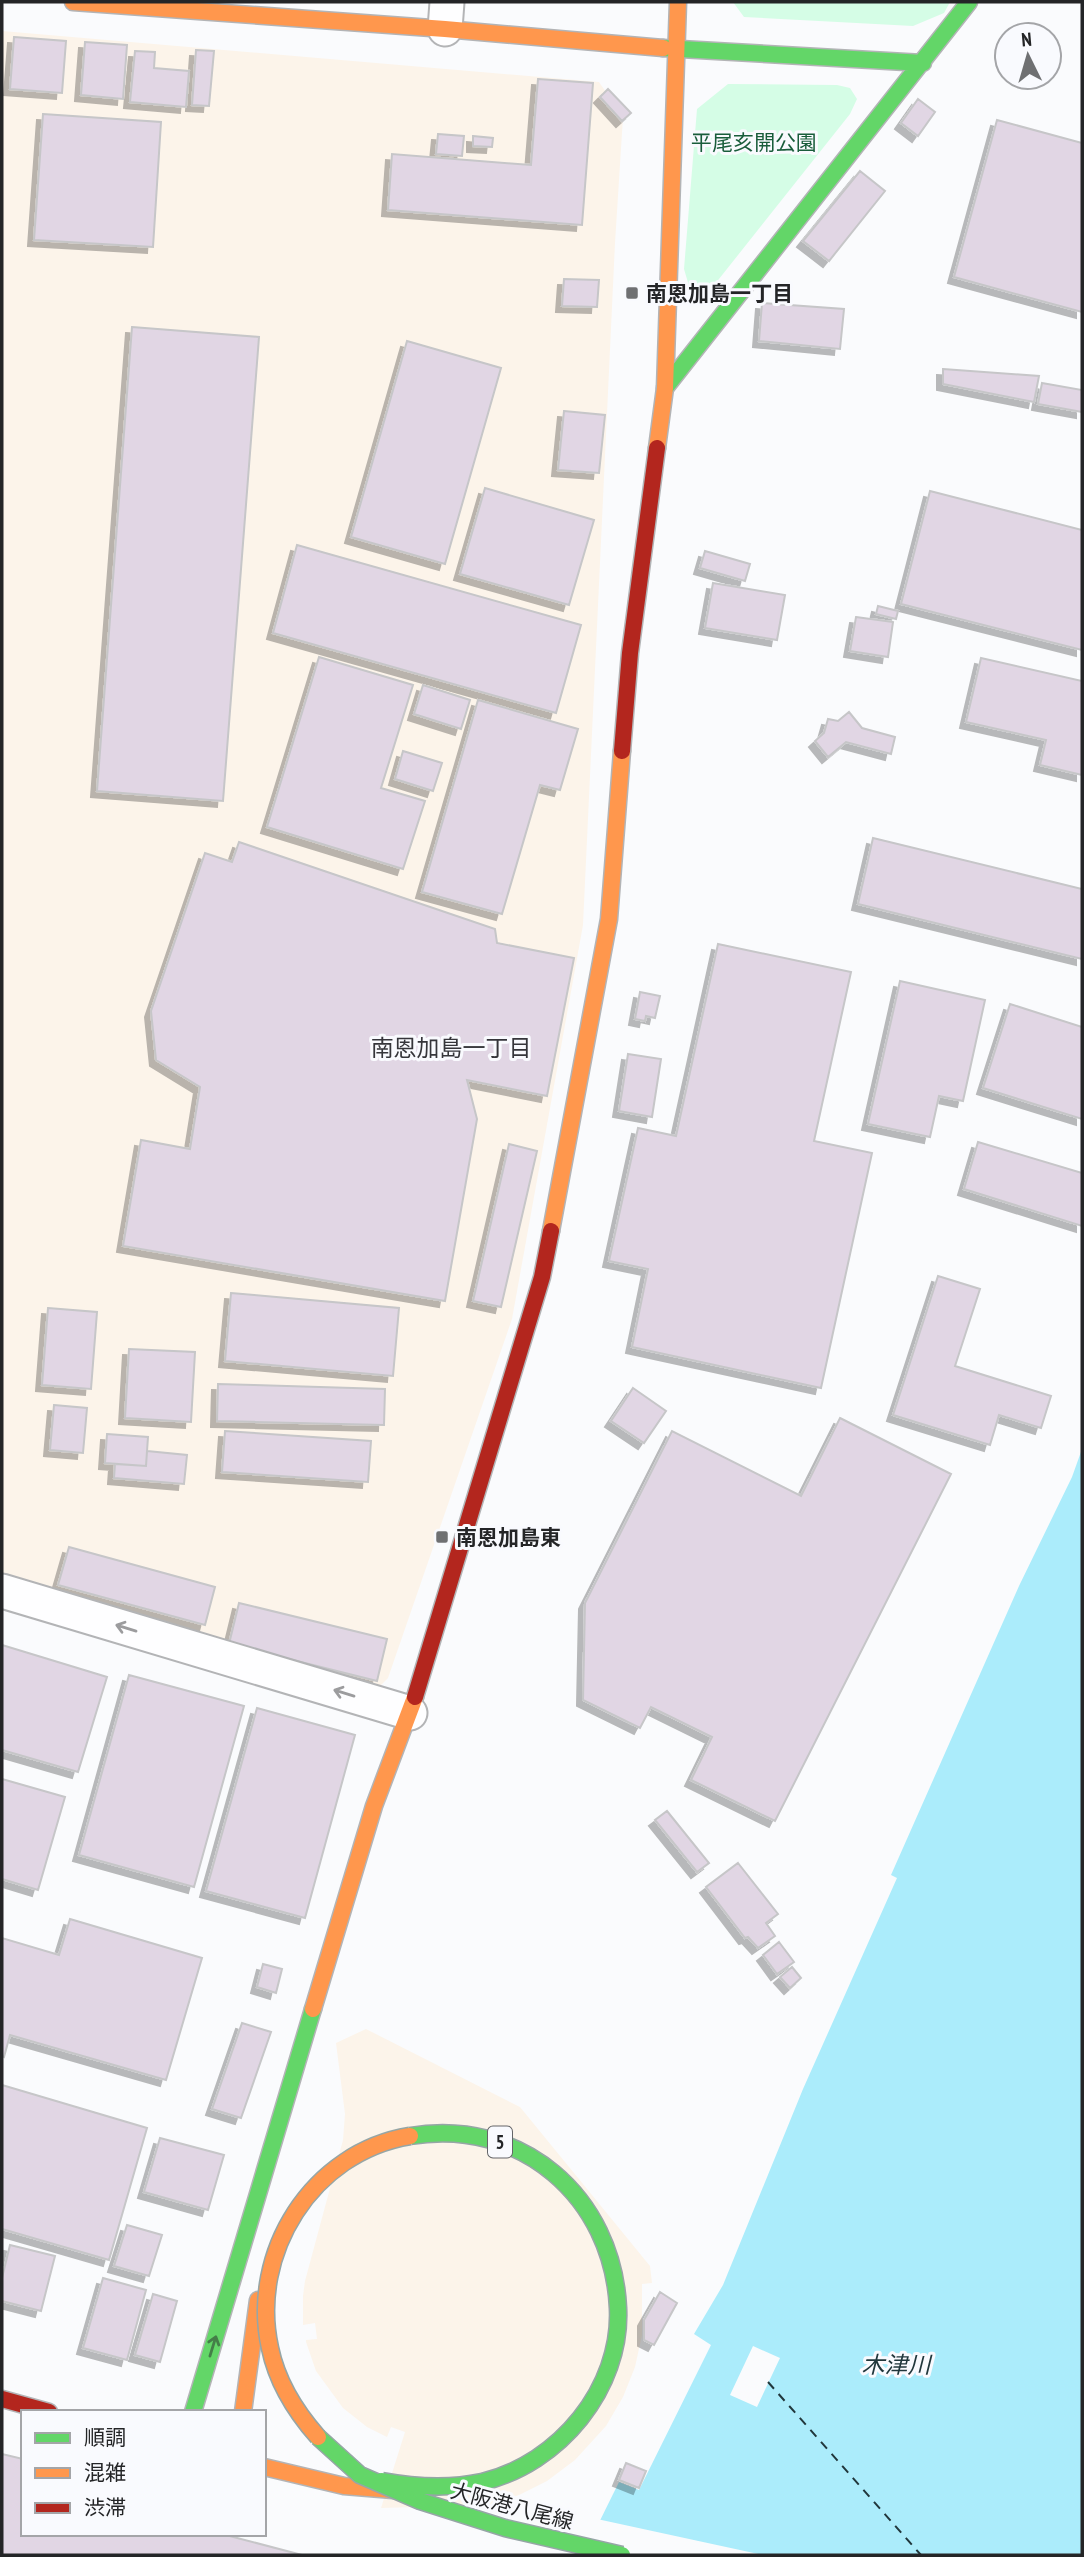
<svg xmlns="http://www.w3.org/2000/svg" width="1084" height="2557" font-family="'PT Sans Narrow','Noto Sans JP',sans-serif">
	<defs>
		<filter id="shadow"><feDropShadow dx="-6" dy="6" stdDeviation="0" flood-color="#0004"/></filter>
	</defs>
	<rect width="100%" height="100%" fill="#fafbfd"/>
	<!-- industrial -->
	<path fill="#fcf4ea" d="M 2,31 L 599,82 L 623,117 L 615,243 L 583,925 L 512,1319 L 388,1678 L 379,1687 L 2,1578 Z
		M 366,2029 L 520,2107 L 650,2266 L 652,2283 L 642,2284 L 642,2335 L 635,2367 L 623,2397 L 606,2426 L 575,2460 L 547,2481 L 519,2495 L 489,2505 L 381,2508 L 405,2432 L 391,2427 L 387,2437 L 367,2427 L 343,2408 L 316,2371 L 306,2342 L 306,2340 L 317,2339 L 315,2323 L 303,2325 L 303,2296 L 305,2281 L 343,2140 L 345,2114 L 336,2043 Z"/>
	<!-- green -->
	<path fill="#d5fde6" d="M 733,2 L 950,2 L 944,13 L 913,26 L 744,17 Z
		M 728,84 L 837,85 L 850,88 L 857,99 L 850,114 L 715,284 L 703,293 L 689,286 L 684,269 L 697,109 Z"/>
	<!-- water -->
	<path fill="#abecfb" d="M 1082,1449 L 1082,2555 L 583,2555 L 619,2482 L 639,2490 L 711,2345 L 694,2334 L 723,2285 L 803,2089 L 897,1878 L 891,1875 L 1019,1586 L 1072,1477 Z"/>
	<!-- pier -->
	<path fill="#fafbfd" d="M 753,2346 L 780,2358 L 757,2407 L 730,2395 Z
		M 597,2519 L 763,2555 L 579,2555 Z"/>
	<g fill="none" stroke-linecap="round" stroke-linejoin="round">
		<!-- ferry -->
		<path stroke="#21373c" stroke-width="2" stroke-dasharray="9 7" stroke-linecap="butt" d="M 768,2382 L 921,2555"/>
	</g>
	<!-- building -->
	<path fill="#e1d6e4" stroke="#c6c6c8" stroke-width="2" filter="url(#shadow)" d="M 14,37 L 66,41 L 62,93 L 10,89 Z
		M 85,42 L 127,45 L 123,99 L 81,95 Z
		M 196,50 L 214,51 L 209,106 L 192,105 Z
		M 135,51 L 155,52 L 154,68 L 189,71 L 186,107 L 130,102 Z
		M 538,79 L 593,83 L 582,225 L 388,210 L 392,154 L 531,165 Z
		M 608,89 L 631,113 L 622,121 L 600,97 Z
		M 918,99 L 935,112 L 918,136 L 901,123 Z
		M 43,114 L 161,122 L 153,247 L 34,240 Z
		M 997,120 L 1082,143 L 1082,312 L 954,277 Z
		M 438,134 L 464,136 L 462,156 L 436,154 Z
		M 473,136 L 493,138 L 492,147 L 473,146 Z
		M 860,171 L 885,191 L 829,261 L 803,241 Z
		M 564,279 L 599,280 L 597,307 L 562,306 Z
		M 762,303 L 844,309 L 840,349 L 759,341 Z
		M 132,327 L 259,337 L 223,801 L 97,791 Z
		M 407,341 L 501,368 L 445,564 L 351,537 Z
		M 943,369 L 1039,376 L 1034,402 L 943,384 Z
		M 1042,383 L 1082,390 L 1082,412 L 1038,404 Z
		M 564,411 L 605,415 L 599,473 L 558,470 Z
		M 485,488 L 594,520 L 569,605 L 460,574 Z
		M 930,491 L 1082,530 L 1082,650 L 901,604 Z
		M 297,545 L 581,625 L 556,713 L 273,633 Z
		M 705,551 L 750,564 L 745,581 L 700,568 Z
		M 713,583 L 785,595 L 777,640 L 705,628 Z
		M 878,606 L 898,611 L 896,619 L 876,614 Z
		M 856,617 L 893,622 L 888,657 L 850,651 Z
		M 319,657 L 413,685 L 381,788 L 425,801 L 403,869 L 267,827 Z
		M 981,658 L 1082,681 L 1082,775 L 1040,765 L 1046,740 L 966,722 Z
		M 423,685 L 470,700 L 461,729 L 414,714 Z
		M 478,700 L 578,729 L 560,790 L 540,785 L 502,914 L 422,892 Z
		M 849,712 L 862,728 L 895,737 L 891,754 L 846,742 L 828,757 L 815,741 L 824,733 L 828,719 L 838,721 Z
		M 403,751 L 442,763 L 433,791 L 395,779 Z
		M 873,838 L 1082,889 L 1082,959 L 858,904 Z
		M 239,842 L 495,929 L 497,943 L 574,958 L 547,1096 L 467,1080 L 477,1119 L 445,1301 L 123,1246 L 141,1140 L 190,1149 L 200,1087 L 156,1060 L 151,1011 L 205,853 L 232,862 Z
		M 718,944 L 851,972 L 814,1141 L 872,1153 L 821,1388 L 632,1347 L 648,1269 L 609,1261 L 638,1128 L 676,1136 Z
		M 900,981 L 985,1000 L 963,1101 L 939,1096 L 930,1137 L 868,1124 Z
		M 640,992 L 660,996 L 655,1018 L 646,1016 L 645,1021 L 635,1019 Z
		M 1010,1004 L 1082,1027 L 1082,1119 L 983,1088 Z
		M 628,1054 L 661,1059 L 652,1117 L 619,1111 Z
		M 978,1142 L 1082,1173 L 1082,1226 L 964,1189 Z
		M 509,1144 L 537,1151 L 501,1307 L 473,1301 Z
		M 938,1276 L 980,1289 L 955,1366 L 1051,1396 L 1041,1428 L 999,1415 L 990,1445 L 893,1415 Z
		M 231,1293 L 399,1308 L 393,1376 L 225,1361 Z
		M 48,1308 L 97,1312 L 91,1389 L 42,1385 Z
		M 129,1349 L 195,1352 L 191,1422 L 125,1418 Z
		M 218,1384 L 385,1389 L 384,1425 L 217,1421 Z
		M 633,1388 L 666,1411 L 644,1443 L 611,1421 Z
		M 54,1405 L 87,1408 L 83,1453 L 50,1450 Z
		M 840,1418 L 951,1474 L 775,1821 L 691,1780 L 712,1737 L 651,1707 L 640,1728 L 583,1700 L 585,1603 L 672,1431 L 801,1496 Z
		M 225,1431 L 371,1441 L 368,1482 L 222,1472 Z
		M 107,1434 L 148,1437 L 146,1466 L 105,1463 Z
		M 147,1451 L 187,1455 L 184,1484 L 114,1478 L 115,1464 L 146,1466 Z
		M 69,1547 L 215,1587 L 205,1625 L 58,1585 Z
		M 239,1603 L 387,1639 L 377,1681 L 229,1644 Z
		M 2,1645 L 107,1677 L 78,1772 L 2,1750 Z
		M 129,1675 L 244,1706 L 194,1887 L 79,1855 Z
		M 257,1708 L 355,1735 L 305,1918 L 206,1891 Z
		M 2,1779 L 65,1797 L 38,1890 L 2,1879 Z
		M 667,1811 L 709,1863 L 697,1872 L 655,1820 Z
		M 738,1863 L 778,1914 L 766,1923 L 775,1936 L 758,1948 L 748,1937 L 745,1938 L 706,1887 Z
		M 70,1919 L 202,1958 L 166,2080 L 10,2035 L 4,2057 L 2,2056 L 2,1938 L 59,1955 Z
		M 779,1942 L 794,1962 L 777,1974 L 763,1955 Z
		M 263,1964 L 282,1969 L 276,1993 L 257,1987 Z
		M 792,1967 L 801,1978 L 790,1988 L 780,1977 Z
		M 242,2023 L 271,2032 L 241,2118 L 212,2109 Z
		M 2,2085 L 147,2128 L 109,2260 L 2,2229 Z
		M 160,2138 L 224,2155 L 208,2210 L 144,2192 Z
		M 127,2225 L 162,2235 L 149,2276 L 114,2266 Z
		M 10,2245 L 55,2256 L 41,2311 L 2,2301 L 2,2278 Z
		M 103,2278 L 146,2290 L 127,2360 L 83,2348 Z
		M 660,2292 L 677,2303 L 654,2345 L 644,2340 L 644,2320 Z
		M 153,2294 L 177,2301 L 160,2362 L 135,2355 Z
		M 2,2454 L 23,2459 L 23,2534 L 222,2534 L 302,2555 L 2,2555 Z
		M 626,2463 L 646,2471 L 639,2488 L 619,2480 Z"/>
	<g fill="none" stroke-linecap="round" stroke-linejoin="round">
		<!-- street casing -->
		<g stroke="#b3b4b6" stroke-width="37">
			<path id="street" d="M 445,29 L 447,2
				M 2,1591 L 410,1713"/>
		</g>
		<!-- fast casing -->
		<g stroke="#b3b4b6" stroke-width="19">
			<path id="fast" d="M 663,48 L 923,63
				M 665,388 L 969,2
				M 193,2412 L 313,2009"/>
		</g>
		<!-- slow casing -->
		<g stroke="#b3b4b6" stroke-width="19">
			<path id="slow" d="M 73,2 L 445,29 L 663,48
				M 657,448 L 665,388 L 678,2
				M 551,1231 L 609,919 L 622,751
				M 313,2009 L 374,1806 L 415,1697
				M 243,2412 L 258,2300
				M 264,2467 L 344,2486 L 393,2490"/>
		</g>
		<!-- jam casing -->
		<g stroke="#b3b4b6" stroke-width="19">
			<path id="jam" d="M 622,751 L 630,653 L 657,448
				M 415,1697 L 542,1277 L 551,1231
				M 2,2399 L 49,2412"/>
		</g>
		<!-- street -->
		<use href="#street" stroke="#fefeff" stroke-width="33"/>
		<!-- fast -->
		<use href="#fast" stroke="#63d668" stroke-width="16"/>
		<!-- slow -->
		<use href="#slow" stroke="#ff974d" stroke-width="16"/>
		<!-- jam -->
		<use href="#jam" stroke="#b3261e" stroke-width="16"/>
		<!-- fast-bridge casing -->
		<g stroke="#96a6a6" stroke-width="19" stroke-linecap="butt">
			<path id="fast-bridge" d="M 318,2437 L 360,2475 L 420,2501 L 505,2528 L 622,2555
				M 382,2481 C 415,2487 449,2489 482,2482 C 559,2464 622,2388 618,2308 C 613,2197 521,2117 410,2136"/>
		</g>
		<!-- slow-bridge casing -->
		<g stroke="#96a6a6" stroke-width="19" stroke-linecap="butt">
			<path id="slow-bridge" d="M 318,2437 C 295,2411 277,2382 270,2348 C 249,2253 312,2152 410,2136"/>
		</g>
		<!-- fast-bridge -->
		<use href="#fast-bridge" stroke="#63d668" stroke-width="16"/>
		<!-- slow-bridge -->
		<use href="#slow-bridge" stroke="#ff974d" stroke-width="16"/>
	</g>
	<!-- one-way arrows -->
	<defs><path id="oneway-shaft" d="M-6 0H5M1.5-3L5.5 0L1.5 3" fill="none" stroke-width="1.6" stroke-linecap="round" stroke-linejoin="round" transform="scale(1.75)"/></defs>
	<g stroke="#9c9c9e">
		<use href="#oneway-shaft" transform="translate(126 1628) rotate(-163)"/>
		<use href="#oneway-shaft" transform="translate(344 1693) rotate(-163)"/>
	</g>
	<use stroke="#447e48" href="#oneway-shaft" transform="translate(213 2346) rotate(-73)"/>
	<!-- markers -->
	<g fill="#6f7072" stroke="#f9fafe" stroke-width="2.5">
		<rect x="625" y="286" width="14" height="14" rx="3.5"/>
		<rect x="435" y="1530" width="14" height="14" rx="3.5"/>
	</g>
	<g text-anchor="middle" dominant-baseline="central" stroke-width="6" stroke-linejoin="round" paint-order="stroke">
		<!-- shield labels -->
		<rect fill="#f9fafe" stroke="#646568" stroke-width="2" x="488" y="2126.5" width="24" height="31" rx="5"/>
		<g font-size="19" font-weight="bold" fill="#242527">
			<text x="500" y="2142">5</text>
		</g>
		<!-- park labels -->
		<g font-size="21" fill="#195d3b" stroke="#f9fafe">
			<text x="754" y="142">平尾亥開公園</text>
		</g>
		<!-- poi labels -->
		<g font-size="21" font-weight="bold" fill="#242527" stroke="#f9fafe" text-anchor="start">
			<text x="646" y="293">南恩加島一丁目</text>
			<text x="456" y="1537">南恩加島東</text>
		</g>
		<!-- street labels -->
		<g font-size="21" fill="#242527" stroke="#f9fafe">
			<text transform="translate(512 2506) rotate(15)">大阪港八尾線</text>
		</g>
		<!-- neighbourhood labels -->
		<g font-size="23" fill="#35353a" stroke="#f9fafe">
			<text x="451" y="1047">南恩加島一丁目</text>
		</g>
		<!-- water labels -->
		<g font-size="23" font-style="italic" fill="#21373c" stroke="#f9fafe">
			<text x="896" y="2364">木津川</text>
		</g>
	</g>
	<!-- border -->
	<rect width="1084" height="2557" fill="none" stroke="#242527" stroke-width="7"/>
	<!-- legend -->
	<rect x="21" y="2410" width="245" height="126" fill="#f9fafe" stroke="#a4a5a8" stroke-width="2"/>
	<rect x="35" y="2433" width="35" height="10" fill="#63d668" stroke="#a4a5a8" stroke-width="2"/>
	<text x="84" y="2445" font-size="21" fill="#242527">順調</text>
	<rect x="35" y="2468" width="35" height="10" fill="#ff974d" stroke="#a4a5a8" stroke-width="2"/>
	<text x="84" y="2480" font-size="21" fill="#242527">混雑</text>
	<rect x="35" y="2503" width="35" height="10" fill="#b3261e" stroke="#a4a5a8" stroke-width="2"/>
	<text x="84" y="2515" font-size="21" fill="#242527">渋滞</text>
	<!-- north arrow -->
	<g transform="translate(1028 56) rotate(355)"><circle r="33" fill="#f9fafe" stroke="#a4a5a8" stroke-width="2"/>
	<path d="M0-5L12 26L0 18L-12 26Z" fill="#6f7072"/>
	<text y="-10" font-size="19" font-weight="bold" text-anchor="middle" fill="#242527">N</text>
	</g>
</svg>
